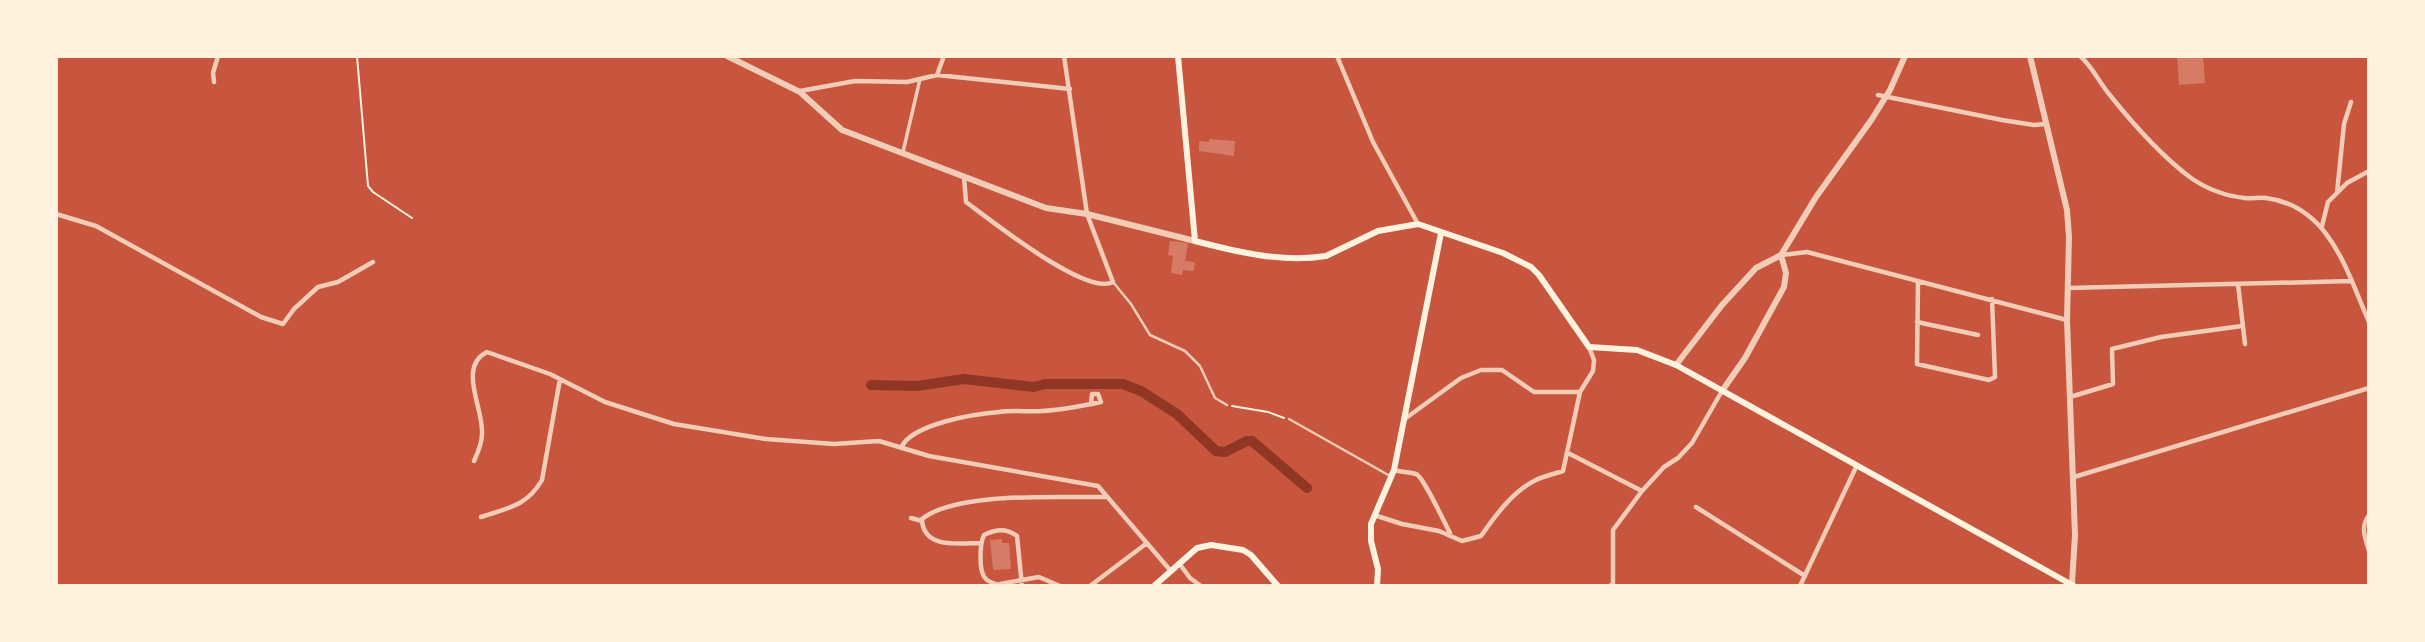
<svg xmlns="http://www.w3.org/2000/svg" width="2425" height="642" font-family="'Asap Condensed',sans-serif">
	<rect width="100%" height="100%" fill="#c8553d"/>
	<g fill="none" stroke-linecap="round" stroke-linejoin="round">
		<!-- canal -->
		<path stroke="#8f3625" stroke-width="10" d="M 871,385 L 917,386 L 964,379 L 1034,387 L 1045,384 L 1123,384 L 1141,391 L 1177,414 L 1216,451 L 1225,452 L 1247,441 L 1252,441 L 1307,488"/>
	</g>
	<!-- building -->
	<path fill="#d67c66" d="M 2177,56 L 2203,56 L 2205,83 L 2179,85 Z
		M 1209,139 L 1235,141 L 1234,156 L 1199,151 L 1199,141 L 1209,142 Z
		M 1170,241 L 1188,243 L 1185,261 L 1195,262 L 1194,271 L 1183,270 L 1182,275 L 1171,273 L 1173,256 L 1168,255 Z
		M 1002,539 L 1002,543 L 1009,543 L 1011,569 L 993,570 L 990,540 Z"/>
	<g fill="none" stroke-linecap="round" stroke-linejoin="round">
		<!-- path -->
		<path stroke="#fff3e0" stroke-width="2" d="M 357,56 L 368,186 L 373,192 L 412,218
			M 1232,406 L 1268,412 L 1284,418"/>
		<!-- service -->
		<path stroke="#f1ccb7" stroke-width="2.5" d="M 1113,282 L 1131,304 L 1150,335 L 1185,351 L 1200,366 L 1215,398 L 1227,405
			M 1289,419 L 1390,476"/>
		<!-- pedestrian -->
		<path stroke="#f1ccb7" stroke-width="3.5" d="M 903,152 L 920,79"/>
		<!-- minor -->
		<path stroke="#f1ccb7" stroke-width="4.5" d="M 1337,56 L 1373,142 L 1418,224
			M 2080,56 C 2092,66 2099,82 2109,94 C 2133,124 2160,155 2191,178 C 2207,189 2226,196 2245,198 C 2252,199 2259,197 2266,198 C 2330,206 2347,272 2369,322
			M 937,75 L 944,56
			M 214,82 L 213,73 L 218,56
			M 800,91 L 855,81 L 907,82 L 937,75 L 1070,89
			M 1878,95 L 2002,120 L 2034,125 L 2045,124
			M 964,177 L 966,202 C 989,219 1087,297 1113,282 L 1087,214 L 1064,56
			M 2337,193 L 2344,124 L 2351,102
			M 56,214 L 96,226 L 261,317 L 283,324 L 294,309 L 318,287 L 338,282 L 373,262
			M 2322,226 L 2328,202 L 2347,183 L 2369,171
			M 1782,255 L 1807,252 L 2067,320
			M 1918,282 L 1917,364 L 1989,380 L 1995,377 L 1992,299
			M 2238,284 L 2245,344
			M 2068,288 L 2352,281
			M 1917,322 L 1978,335
			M 2070,397 L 2113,384 L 2112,349 L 2161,337 L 2242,326
			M 1406,418 L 1461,378 L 1481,370 L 1502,370 L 1534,392 L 1580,392
			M 901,448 C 911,424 974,414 999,412 C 1013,410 1028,412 1042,411 C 1062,410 1082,406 1101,402 L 1098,394 L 1092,394 L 1091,404
			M 1568,453 L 1642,491
			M 474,461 C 478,452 482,444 482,434 C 484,409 457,367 487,352 L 550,374 L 605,402 L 674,424 L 766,439 L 834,444 L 879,441 L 929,456 L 1098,486 L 1170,570
			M 1394,470 C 1401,472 1409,472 1416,474 C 1423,476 1445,524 1450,533
			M 2074,477 L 2369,388
			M 1696,507 L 1805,576
			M 1374,515 L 1402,524 L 1439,531 L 1462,541 L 1481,536 C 1495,516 1513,491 1536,480 C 1544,476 1554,474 1563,471 L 1580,392 L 1593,371 L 1594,360 L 1589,347
			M 2369,515 C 2360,527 2365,537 2369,551
			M 481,517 C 508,508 527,506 542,480 L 560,379
			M 911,518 L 922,521
			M 980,543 C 960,543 923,550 922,519 C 957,491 1061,498 1106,497
			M 1179,563 L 1190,578 L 1201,586
			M 1000,584 L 1039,577 L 1060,586
			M 1001,586 C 997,584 990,583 986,579 C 978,572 980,543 984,535 C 996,529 1006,528 1017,536 L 1022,586
			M 1090,586 L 1147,543
			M 1610,586 L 1613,583 L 1613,530 L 1642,491 L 1664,467 L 1678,458 L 1692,443 L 1722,391
			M 1800,586 L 1857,465"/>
		<!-- tertiary -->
		<path stroke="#f1ccb7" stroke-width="6" d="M 727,56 L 800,92 L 842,130 L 1046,208 L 1087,214 L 1195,241
			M 2030,56 L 2067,210 L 2069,237 L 2067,320 L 2075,535 L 2072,583
			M 1676,365 L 1722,305 L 1756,268 L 1781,255 L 1816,197 L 1872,119 L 1890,90 L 1905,56
			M 1722,391 L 1745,358 L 1784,287 L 1786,273 L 1781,255"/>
		<!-- secondary -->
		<path stroke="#fff3e0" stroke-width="6" d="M 1178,56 L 1195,241 C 1237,252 1282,263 1326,256 L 1378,231 L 1418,224 L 1503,253 L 1531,267 L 1539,275 L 1589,347 L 1637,350 L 1676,365 L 2074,586
			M 1154,586 L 1197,548 L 1211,545 L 1243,550 L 1251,555 L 1278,586
			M 1377,586 L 1378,569 L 1371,541 L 1371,524 L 1394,470 L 1441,233"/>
	</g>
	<!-- border -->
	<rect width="2425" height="642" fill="none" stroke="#fff3e0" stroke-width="116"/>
</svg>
